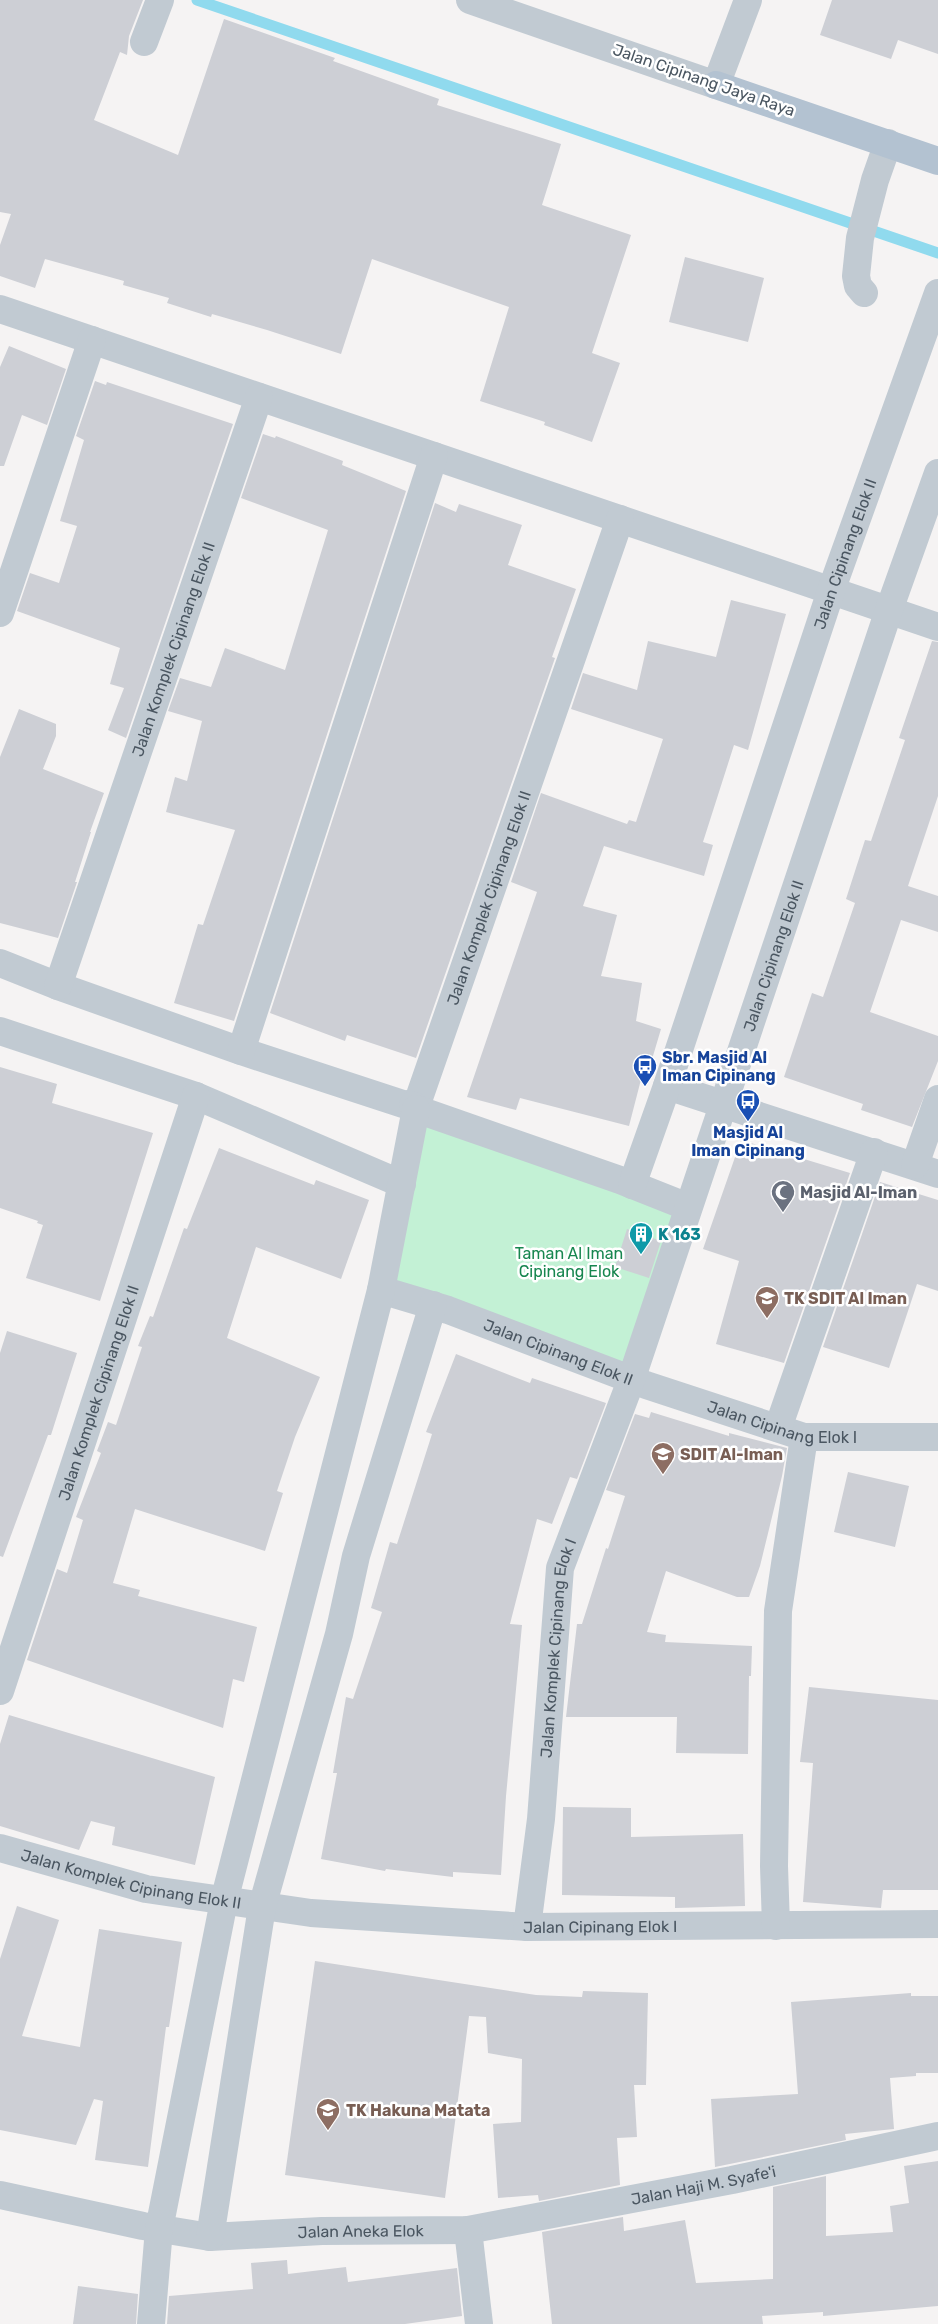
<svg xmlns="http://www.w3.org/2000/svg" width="938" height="2324" font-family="Rubik,sans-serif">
	<rect width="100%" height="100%" fill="#f5f3f3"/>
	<!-- green -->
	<path fill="#c3f1d5" d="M 423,1117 L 679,1209 L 626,1378 L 381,1285 Z"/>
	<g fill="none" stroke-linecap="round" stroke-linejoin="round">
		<!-- stream -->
		<path stroke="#90daee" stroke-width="11" d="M 197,0 L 938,253"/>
	</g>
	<!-- building -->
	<path fill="#cdcfd5" d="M 0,0 L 143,0 L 129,36 L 127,55 L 120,52 L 94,120 L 178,155 L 224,19 L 335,58 L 333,61 L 439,99 L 437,105 L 561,144 L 542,205 L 631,235 L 592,353 L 620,363 L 592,442 L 544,425 L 545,422 L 480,401 L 509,307 L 372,259 L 341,354 L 267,330 L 212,314 L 211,317 L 167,303 L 169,298 L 123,285 L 124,281 L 45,259 L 35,288 L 0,276 L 0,245 L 11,214 L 0,212 Z
		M 832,0 L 938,0 L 938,54 L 898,40 L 891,59 L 820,35 Z
		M 685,257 L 764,278 L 748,342 L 669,322 Z
		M 9,346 L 66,369 L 47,425 L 22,415 L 4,466 L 0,466 L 0,367 Z
		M 95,381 L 106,385 L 107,382 L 233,424 L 126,738 L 108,730 L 124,688 L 110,684 L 120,648 L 17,611 L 30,573 L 59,583 L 77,526 L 60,521 L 84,440 L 76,436 Z
		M 263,434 L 275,438 L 276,436 L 343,461 L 342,465 L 406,491 L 234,1021 L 174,1003 L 198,924 L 203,925 L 235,830 L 166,812 L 175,777 L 187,781 L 202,721 L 168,711 L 180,678 L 211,687 L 225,648 L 285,670 L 328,530 L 241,498 Z
		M 435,503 L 456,512 L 459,504 L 522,525 L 508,565 L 576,589 L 552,657 L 555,658 L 416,1058 L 347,1035 L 345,1041 L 270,1013 Z
		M 731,600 L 786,614 L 748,750 L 734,745 L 703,842 L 713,845 L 704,876 L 604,846 L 583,906 L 617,915 L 601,976 L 642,983 L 636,1021 L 661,1029 L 650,1066 L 645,1064 L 629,1126 L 520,1098 L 516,1110 L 467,1097 L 537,892 L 511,882 L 541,793 L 627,824 L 629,820 L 636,822 L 663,739 L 571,709 L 583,673 L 637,690 L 648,641 L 716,657 Z
		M 932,641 L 938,642 L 938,796 L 908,886 L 938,896 L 938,932 L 901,920 L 870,1012 L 938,1036 L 938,1061 L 912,1127 L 861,1110 L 863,1104 L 784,1077 L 812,993 L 823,997 L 855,903 L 846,899 L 865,840 L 871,841 L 905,740 L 899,738 Z
		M 19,709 L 56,724 L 56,736 L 43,769 L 104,793 L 90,832 L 91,832 L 75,882 L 77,882 L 58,938 L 0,923 L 0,757 Z
		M 0,1067 L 57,1084 L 52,1103 L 153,1133 L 100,1301 L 26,1278 L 43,1225 L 37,1223 L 38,1221 L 0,1208 Z
		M 741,1140 L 850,1173 L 784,1363 L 716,1344 L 739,1261 L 703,1249 Z
		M 219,1148 L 314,1185 L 316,1180 L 369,1200 L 341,1279 L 256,1247 L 227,1338 L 320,1377 L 295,1437 L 277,1491 L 283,1493 L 265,1551 L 135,1509 L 113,1583 L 140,1590 L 138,1596 L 257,1627 L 244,1682 L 233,1679 L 223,1728 L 27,1660 L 57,1569 L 67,1573 L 83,1520 L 76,1517 L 101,1453 L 97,1451 L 108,1422 L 116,1425 L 142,1347 L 138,1346 L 150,1316 L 153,1317 L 184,1228 L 187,1229 Z
		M 880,1182 L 938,1200 L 938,1291 L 917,1284 L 889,1368 L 823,1347 Z
		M 627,1229 L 661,1241 L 649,1278 L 615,1267 Z
		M 7,1331 L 77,1353 L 51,1435 L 48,1435 L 3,1557 L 0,1556 L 0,1353 Z
		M 456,1354 L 530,1383 L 532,1378 L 606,1403 L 577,1479 L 570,1477 L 552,1524 L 537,1519 L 510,1624 L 522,1625 L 506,1796 L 501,1875 L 453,1872 L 453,1877 L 386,1869 L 385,1871 L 321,1859 L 337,1773 L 333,1773 L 346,1697 L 353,1699 L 382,1612 L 371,1608 L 390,1542 L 397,1544 L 432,1434 L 426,1432 Z
		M 651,1412 L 729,1436 L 729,1433 L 787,1448 L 782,1476 L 760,1566 L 749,1597 L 737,1597 L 666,1571 L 647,1632 L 666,1635 L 665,1642 L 752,1646 L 751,1676 L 749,1676 L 748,1754 L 676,1753 L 677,1717 L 566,1717 L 577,1624 L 582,1624 L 606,1548 L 608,1549 L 625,1496 L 606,1490 L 635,1414 L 649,1418 Z
		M 848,1472 L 909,1486 L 895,1547 L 834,1532 Z
		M 809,1687 L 938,1700 L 938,1890 L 883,1890 L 881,1908 L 803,1902 L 813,1763 L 800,1762 Z
		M 9,1715 L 215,1777 L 195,1865 L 112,1845 L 115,1827 L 91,1821 L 79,1850 L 0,1826 L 0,1744 Z
		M 563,1807 L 631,1808 L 631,1837 L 743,1834 L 745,1906 L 675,1908 L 675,1897 L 562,1895 Z
		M 17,1906 L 59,1920 L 22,2036 L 80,2047 L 99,1929 L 182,1942 L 169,2027 L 166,2027 L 148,2167 L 95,2160 L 103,2101 L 94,2099 L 76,2145 L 0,2130 L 0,1959 Z
		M 315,1961 L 536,1995 L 582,1997 L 583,1991 L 648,1993 L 646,2085 L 634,2085 L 637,2137 L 617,2138 L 620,2185 L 539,2201 L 538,2195 L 498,2198 L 493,2124 L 521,2122 L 522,2059 L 488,2053 L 486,2017 L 469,2016 L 445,2198 L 285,2175 Z
		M 911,1993 L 911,1996 L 938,1996 L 938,2073 L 916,2073 L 916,2076 L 890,2078 L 894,2129 L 845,2134 L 846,2140 L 715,2167 L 711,2099 L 798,2094 L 791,2002 Z
		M 938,2161 L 938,2306 L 823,2316 L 823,2312 L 762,2316 L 763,2324 L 552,2324 L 542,2232 L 623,2217 L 624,2231 L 685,2220 L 696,2283 L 773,2279 L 773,2187 L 826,2176 L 826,2236 L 893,2232 L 890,2206 L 909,2203 L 904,2166 Z
		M 287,2260 L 288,2274 L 346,2267 L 348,2282 L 457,2268 L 462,2316 L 405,2324 L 167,2324 L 169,2296 L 253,2289 L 251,2263 Z
		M 78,2286 L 138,2294 L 136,2324 L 73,2324 Z"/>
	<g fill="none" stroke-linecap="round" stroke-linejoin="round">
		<!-- minor -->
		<g stroke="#c1cad2" stroke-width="28">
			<path d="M 470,0 L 716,85 L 748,0"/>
			<path d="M 144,42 L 160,0"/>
			<path d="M 864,293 L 858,286 L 856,276 L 860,238 L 875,180 L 888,143"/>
			<path d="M 0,309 L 938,627"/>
			<path d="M 0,613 L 92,340"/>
			<path id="s1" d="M 0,963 L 58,986 L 241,1051 L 406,1105 L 418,1101 L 620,519"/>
			<path id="s2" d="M 58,986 L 259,397"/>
			<path d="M 0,1031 L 196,1096 L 402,1184"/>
			<path d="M 241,1051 L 434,456"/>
			<path d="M 667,1086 L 938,1174"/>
			<path d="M 413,1105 L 416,1109 L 620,1180 L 688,1207"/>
			<path d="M 915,1165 L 938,1099"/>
			<path id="s3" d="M 632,1185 L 667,1086 L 831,591 L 938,293"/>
			<path id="s4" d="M 381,1290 L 448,1310 L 646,1385 L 804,1437 L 938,1437"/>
			<path d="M 778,1428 L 874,1152"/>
			<path id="s5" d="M 0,1691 L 196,1096"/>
			<path id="s6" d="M 0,1848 L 146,1889 L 311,1913 L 527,1927 L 938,1924"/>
			<path d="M 776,1926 L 774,1866 L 778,1611 L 804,1437"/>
			<path id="s7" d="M 527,1927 L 541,1819 L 560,1568 L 629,1386 L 889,610 L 938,473"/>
			<path id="s8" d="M 0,2195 L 143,2226 L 210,2237 L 322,2231 L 468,2230 L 732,2180 L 938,2136"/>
			<path d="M 468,2230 L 479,2324"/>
			<path d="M 210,2237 L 262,1907 L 339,1634 L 356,1556 L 433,1305"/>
			<path d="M 151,2324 L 159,2229 L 224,1901 L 381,1290 L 416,1109"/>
		</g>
		<!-- major -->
		<path stroke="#b3c2d1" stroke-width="28" d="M 716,85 L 938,161"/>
	</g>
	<!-- icons -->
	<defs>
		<g id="bus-pin" transform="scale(1.25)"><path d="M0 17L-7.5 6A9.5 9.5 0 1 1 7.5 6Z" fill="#1a4fb4" stroke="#fff"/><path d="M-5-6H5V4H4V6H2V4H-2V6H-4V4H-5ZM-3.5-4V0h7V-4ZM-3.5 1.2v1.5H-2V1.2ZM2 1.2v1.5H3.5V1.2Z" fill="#fff"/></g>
		<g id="mosque-pin" transform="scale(1.25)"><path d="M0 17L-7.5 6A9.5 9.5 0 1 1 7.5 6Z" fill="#6b7280" stroke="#fff"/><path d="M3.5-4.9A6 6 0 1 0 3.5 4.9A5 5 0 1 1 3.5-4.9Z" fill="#fff"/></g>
		<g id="building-pin" transform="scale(1.25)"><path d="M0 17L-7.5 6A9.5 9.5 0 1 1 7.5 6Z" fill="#0f9aa8" stroke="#fff"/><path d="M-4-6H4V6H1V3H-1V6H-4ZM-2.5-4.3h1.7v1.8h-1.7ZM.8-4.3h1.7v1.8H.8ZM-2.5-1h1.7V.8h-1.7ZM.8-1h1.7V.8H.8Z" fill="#fff"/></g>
		<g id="school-pin" transform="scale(1.25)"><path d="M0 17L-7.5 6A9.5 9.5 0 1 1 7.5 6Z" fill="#8d6e63" stroke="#fff"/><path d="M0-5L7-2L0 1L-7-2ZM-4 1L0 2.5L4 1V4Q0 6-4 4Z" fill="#fff"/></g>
	</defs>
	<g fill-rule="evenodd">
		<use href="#bus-pin" x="645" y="1066"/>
		<use href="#bus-pin" x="748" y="1101"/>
		<use href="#mosque-pin" x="783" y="1192"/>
		<use href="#building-pin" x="641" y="1234"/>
		<use href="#school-pin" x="767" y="1298"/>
		<use href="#school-pin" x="663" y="1454"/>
		<use href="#school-pin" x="328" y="2110"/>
	</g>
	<g text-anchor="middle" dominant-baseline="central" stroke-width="5" stroke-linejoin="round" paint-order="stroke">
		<!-- street labels -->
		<g font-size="16" fill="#4a5661" stroke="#fff">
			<text transform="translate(704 80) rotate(19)">Jalan Cipinang Jaya Raya</text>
			<text stroke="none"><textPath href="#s3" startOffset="666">Jalan Cipinang Elok II</textPath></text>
			<text stroke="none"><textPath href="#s2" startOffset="356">Jalan Komplek Cipinang Elok II</textPath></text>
			<text stroke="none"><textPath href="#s1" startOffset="658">Jalan Komplek Cipinang Elok II</textPath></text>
			<text stroke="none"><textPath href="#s7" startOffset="1009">Jalan Cipinang Elok II</textPath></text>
			<text stroke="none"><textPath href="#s4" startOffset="188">Jalan Cipinang Elok II</textPath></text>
			<text stroke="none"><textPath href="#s5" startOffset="314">Jalan Komplek Cipinang Elok II</textPath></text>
			<text stroke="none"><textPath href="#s4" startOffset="424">Jalan Cipinang Elok I</textPath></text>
			<text stroke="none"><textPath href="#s7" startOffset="281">Jalan Komplek Cipinang Elok I</textPath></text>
			<text stroke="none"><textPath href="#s6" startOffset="135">Jalan Komplek Cipinang Elok II</textPath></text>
			<text stroke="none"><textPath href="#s6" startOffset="608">Jalan Cipinang Elok I</textPath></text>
			<text stroke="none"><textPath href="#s8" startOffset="712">Jalan Haji M. Syafe'i</textPath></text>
			<text stroke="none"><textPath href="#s8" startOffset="365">Jalan Aneka Elok</textPath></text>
		</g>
		<!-- transit labels -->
		<g font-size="16" font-weight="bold" fill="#164399" stroke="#fff" text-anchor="start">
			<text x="662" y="1057">Sbr. Masjid Al<tspan x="662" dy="18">Iman Cipinang</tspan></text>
			<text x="748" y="1132" text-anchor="middle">Masjid Al<tspan x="748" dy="18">Iman Cipinang</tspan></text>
		</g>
		<!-- worship labels -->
		<g font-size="16" font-weight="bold" fill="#5b616d" stroke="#fff" text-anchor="start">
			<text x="800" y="1192">Masjid Al-Iman</text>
		</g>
		<!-- culture labels -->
		<g font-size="16" font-weight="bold" fill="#0d838f" stroke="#fff" text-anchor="start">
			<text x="658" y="1234">K 163</text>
		</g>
		<!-- park labels -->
		<g font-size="16" fill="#17864f" stroke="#fff">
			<text x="569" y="1253">Taman Al Iman<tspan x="569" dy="18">Cipinang Elok</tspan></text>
		</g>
		<!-- education labels -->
		<g font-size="16" font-weight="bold" fill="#785e54" stroke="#fff" text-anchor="start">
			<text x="784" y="1298">TK SDIT Al Iman</text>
			<text x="680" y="1454">SDIT Al-Iman</text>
			<text x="346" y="2110">TK Hakuna Matata</text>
		</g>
	</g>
</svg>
